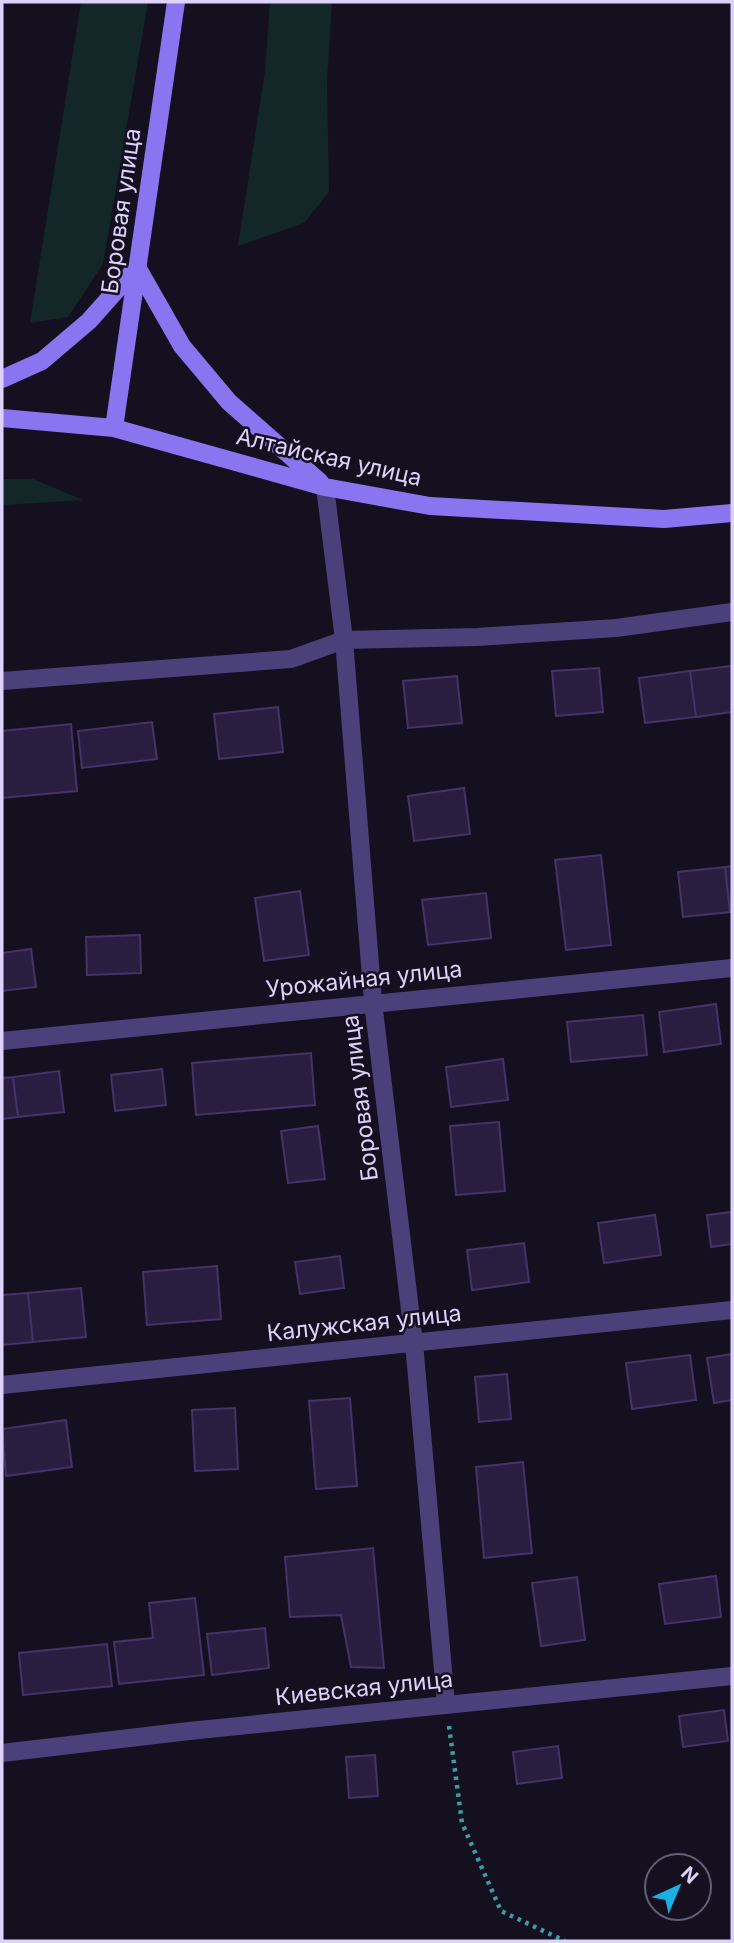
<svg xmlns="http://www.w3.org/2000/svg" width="734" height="1943" font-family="Inter,sans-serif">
	<rect width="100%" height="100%" fill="#151020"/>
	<!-- green -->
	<path fill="#132729" d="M 81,2 L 148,2 L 103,264 L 68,317 L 30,323 Z
		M 270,2 L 332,2 L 327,81 L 329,192 L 304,223 L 238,246 L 265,71 Z
		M 2,479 L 33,479 L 83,500 L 2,505 Z"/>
	<!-- building -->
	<path fill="#291e3f" stroke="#453268" stroke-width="2" d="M 732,666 L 732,712 L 696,717 L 690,671 Z
		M 599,668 L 603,712 L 556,716 L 552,671 Z
		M 690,671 L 696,717 L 645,723 L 639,678 Z
		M 457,676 L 462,723 L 408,728 L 403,681 Z
		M 278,707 L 283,752 L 219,759 L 214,714 Z
		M 152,722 L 157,759 L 82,768 L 78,731 Z
		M 71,724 L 77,791 L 2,798 L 2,731 Z
		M 464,788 L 470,834 L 414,841 L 408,796 Z
		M 601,855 L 611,945 L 566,950 L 555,860 Z
		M 732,866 L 732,912 L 730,912 L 725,867 Z
		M 725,867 L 730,912 L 683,917 L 678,872 Z
		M 300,891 L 309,955 L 264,961 L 255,898 Z
		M 486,893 L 491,938 L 428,945 L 422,900 Z
		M 140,935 L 141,973 L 87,975 L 86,937 Z
		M 31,949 L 36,987 L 2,991 L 2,953 Z
		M 716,1004 L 721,1044 L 664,1052 L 659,1012 Z
		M 643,1015 L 647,1055 L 571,1062 L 567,1022 Z
		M 311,1053 L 315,1105 L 196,1115 L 192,1063 Z
		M 503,1059 L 508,1100 L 451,1107 L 446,1067 Z
		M 162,1069 L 166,1105 L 115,1111 L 111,1075 Z
		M 59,1071 L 64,1112 L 18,1117 L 13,1077 Z
		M 13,1077 L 18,1117 L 2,1119 L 2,1078 Z
		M 499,1122 L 505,1191 L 456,1195 L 450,1126 Z
		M 318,1126 L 325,1179 L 288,1183 L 281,1131 Z
		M 732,1212 L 732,1244 L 711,1247 L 707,1215 Z
		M 655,1215 L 661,1255 L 604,1263 L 598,1223 Z
		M 524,1243 L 529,1282 L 472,1290 L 467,1250 Z
		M 340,1256 L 344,1288 L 300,1294 L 295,1262 Z
		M 217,1266 L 221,1319 L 147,1325 L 143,1272 Z
		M 81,1288 L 86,1337 L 33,1342 L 28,1293 Z
		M 28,1293 L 33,1342 L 2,1345 L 2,1295 Z
		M 732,1354 L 732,1400 L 714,1403 L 707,1358 Z
		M 690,1355 L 696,1400 L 632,1409 L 626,1363 Z
		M 507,1374 L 511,1419 L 479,1422 L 475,1377 Z
		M 350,1398 L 357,1486 L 316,1489 L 309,1401 Z
		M 235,1408 L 238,1469 L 195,1471 L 192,1410 Z
		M 66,1420 L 72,1467 L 6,1476 L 2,1429 Z
		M 523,1462 L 532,1553 L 484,1558 L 476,1467 Z
		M 373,1548 L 384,1668 L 351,1667 L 341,1615 L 290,1617 L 285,1557 Z
		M 716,1576 L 721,1617 L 665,1624 L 659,1584 Z
		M 577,1577 L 585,1640 L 541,1646 L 532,1583 Z
		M 195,1598 L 204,1675 L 119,1684 L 114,1642 L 153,1638 L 149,1603 Z
		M 265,1628 L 269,1668 L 212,1675 L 207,1634 Z
		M 107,1644 L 112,1686 L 23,1695 L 19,1653 Z
		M 724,1710 L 728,1741 L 683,1747 L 679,1716 Z
		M 558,1746 L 562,1778 L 517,1784 L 513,1752 Z
		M 375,1755 L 378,1796 L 349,1798 L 346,1757 Z"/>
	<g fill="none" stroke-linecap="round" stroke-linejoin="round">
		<!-- path -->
		<path stroke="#3b9ea6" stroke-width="4.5" stroke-dasharray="3.5 5" stroke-linecap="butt" d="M 449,1726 L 462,1823 L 501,1911 L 565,1941"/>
		<!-- lane -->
		<path stroke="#4a407a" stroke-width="18" d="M 2,681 L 291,659 L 344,640 L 477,637 L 616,628 L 732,612"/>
		<!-- street -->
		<path stroke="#4a407a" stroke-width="18" d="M 325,487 L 344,640 L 373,1002 L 414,1343 L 446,1704
			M 2,1041 L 732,968
			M 2,1385 L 732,1310
			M 2,1753 L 189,1731 L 732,1676"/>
		<!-- secondary -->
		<path stroke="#8975f0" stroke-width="18" d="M 2,379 L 42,361 L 89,321 L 137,267 L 182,346 L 229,402 L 320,482
			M 2,418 L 114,428 L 325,487 L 430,506 L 664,519 L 732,513
			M 114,428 L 176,2"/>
	</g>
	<g text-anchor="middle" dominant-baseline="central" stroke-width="5" stroke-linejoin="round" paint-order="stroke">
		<!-- street labels -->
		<g font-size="23" fill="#ddd3fa" stroke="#151020">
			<text transform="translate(121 211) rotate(-82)">Боровая улица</text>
			<text transform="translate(329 457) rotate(13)">Алтайская улица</text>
			<text transform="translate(364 979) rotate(-6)">Урожайная улица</text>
			<text transform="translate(360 1098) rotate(-97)">Боровая улица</text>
			<text transform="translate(364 1323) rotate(-6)">Калужская улица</text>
			<text transform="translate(364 1688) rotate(-6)">Киевская улица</text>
		</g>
	</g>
	<!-- border -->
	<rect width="734" height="1943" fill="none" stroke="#ddd3fa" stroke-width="7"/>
	<!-- north arrow -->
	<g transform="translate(678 1887) rotate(44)"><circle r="33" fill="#151020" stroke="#655e77" stroke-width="2"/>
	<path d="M0-5L12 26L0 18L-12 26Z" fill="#19b0e1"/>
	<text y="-10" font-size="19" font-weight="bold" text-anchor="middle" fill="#ddd3fa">N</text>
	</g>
</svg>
